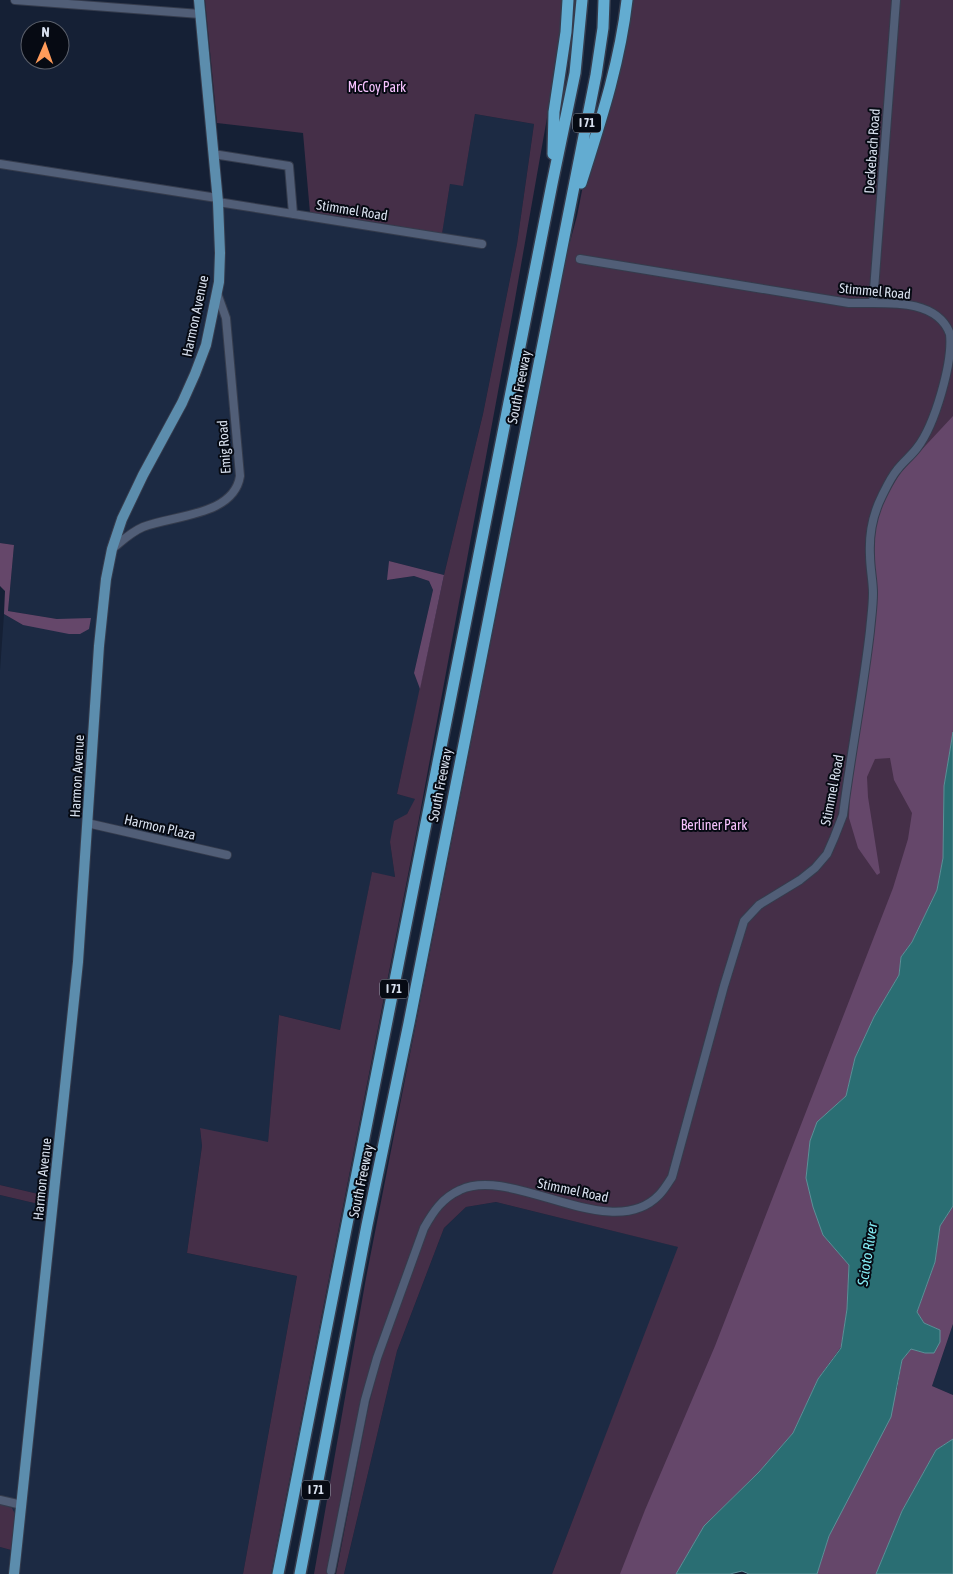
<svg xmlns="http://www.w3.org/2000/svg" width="953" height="1574" font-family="'Asap Condensed',sans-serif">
	<rect width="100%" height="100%" fill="#152035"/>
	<!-- built -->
	<path fill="#1c2a43" d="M 475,114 L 534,124 L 517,244 L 483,414 L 444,575 L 389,561 L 388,580 L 414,576 L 429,581 L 433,590 L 414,673 L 420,689 L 397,794 L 416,799 L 390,842 L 395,877 L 372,873 L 340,1030 L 279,1015 L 268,1143 L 200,1129 L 202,1146 L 187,1253 L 297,1276 L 243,1574 L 0,1574 L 0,1547 L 11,1550 L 0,1503 L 0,1195 L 34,1203 L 47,1196 L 0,1185 L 0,670 L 4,614 L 23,625 L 91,619 L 57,619 L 8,611 L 14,545 L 0,543 L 0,159 L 197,190 L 225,199 L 442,233 L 450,184 L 463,185 Z
		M 496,1202 L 679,1247 L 552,1574 L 344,1574 L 397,1351 L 444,1228 L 466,1207 Z
		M 953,1324 L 953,1395 L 932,1386 Z"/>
	<!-- green -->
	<path fill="#452f48" d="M 205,0 L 562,0 L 562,22 L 556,67 L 512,316 L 418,824 L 271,1574 L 243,1574 L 297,1276 L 187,1253 L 202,1146 L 200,1128 L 268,1142 L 279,1015 L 340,1030 L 372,872 L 395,877 L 390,842 L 394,821 L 407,814 L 415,799 L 397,794 L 444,575 L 483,414 L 517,244 L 534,124 L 475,114 L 463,186 L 450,184 L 442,234 L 310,213 L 303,133 L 217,123 Z
		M 626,0 L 953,0 L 953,732 L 704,1526 L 676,1574 L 552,1574 L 678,1247 L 496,1202 L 466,1207 L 444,1228 L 397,1351 L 344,1574 L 336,1574 L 368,1408 L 381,1357 L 425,1230 L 434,1214 L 458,1192 L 450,1190 L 433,1206 L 423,1225 L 377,1350 L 329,1574 L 314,1574 L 366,1278 L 568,249 L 577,216 L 600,99 Z
		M 0,1185 L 47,1196 L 47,1200 L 34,1203 L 0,1195 Z
		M 0,1503 L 12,1508 L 15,1514 L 11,1550 L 0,1547 Z"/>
	<!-- forest -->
	<path fill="#65476a" d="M 953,416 L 953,732 L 944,786 L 943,858 L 937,890 L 912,942 L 901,957 L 899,975 L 874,1017 L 855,1058 L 846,1096 L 817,1122 L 810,1141 L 806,1178 L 823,1235 L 849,1265 L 847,1309 L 841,1347 L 818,1379 L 793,1433 L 759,1472 L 704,1526 L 676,1574 L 620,1574 L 645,1510 L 715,1346 L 893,888 L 908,839 L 912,813 L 894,780 L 890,758 L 875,759 L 867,777 L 868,797 L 880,873 L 877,875 L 858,848 L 849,818 L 850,791 L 875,624 L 874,558 L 875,532 L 878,514 L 888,493 L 901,472 Z
		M 0,543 L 14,545 L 8,611 L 57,619 L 91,618 L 89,629 L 80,634 L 69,634 L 23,625 L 4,614 L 5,591 L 0,586 Z
		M 389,561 L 444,575 L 420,689 L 414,673 L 433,590 L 429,581 L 414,576 L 387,580 Z
		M 953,1206 L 953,1324 L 932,1386 L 953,1395 L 953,1439 L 936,1450 L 902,1511 L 876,1574 L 817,1574 L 829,1536 L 897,1389 L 902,1360 L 911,1349 L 925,1353 L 940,1330 L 924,1323 L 917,1312 L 935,1262 L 940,1226 Z"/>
	<!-- water -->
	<path fill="#2a6e73" stroke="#5e9098" d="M 953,732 L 953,1206 L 940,1226 L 935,1262 L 917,1312 L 924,1323 L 940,1330 L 940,1342 L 934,1353 L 925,1353 L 911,1349 L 902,1360 L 891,1417 L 829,1536 L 817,1574 L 749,1574 L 742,1571 L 730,1574 L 676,1574 L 704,1526 L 759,1472 L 793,1433 L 818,1379 L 841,1348 L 847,1309 L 849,1265 L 823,1235 L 813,1207 L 806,1178 L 810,1141 L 817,1122 L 846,1096 L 855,1058 L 874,1017 L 899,975 L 901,957 L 912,942 L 937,890 L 943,858 L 944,786 Z
		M 953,1439 L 953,1574 L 876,1574 L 902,1511 L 936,1450 Z"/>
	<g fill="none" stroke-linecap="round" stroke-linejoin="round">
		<!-- minor casing -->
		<g stroke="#353c4d" stroke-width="10">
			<path id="minor" d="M 15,0 L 200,14
				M 213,154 L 289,166 L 293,214
				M 0,164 L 217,198
				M 218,202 L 482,244
				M 873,303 L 896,0
				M 112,549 C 122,541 131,532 143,527 C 173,515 234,516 240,476 L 226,318 L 217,293
				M 87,823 L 227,855
				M 0,1500 L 22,1505
				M 331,1571 L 365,1400 L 377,1358 L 424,1228 C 433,1212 442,1198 460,1190 C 513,1165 611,1245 659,1195 C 664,1190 668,1183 672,1177 L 724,986 L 744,921 L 759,905 L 800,880 L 815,868 L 827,854 L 834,838 L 843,815 C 851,753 863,692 870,631 C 871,619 873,606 873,593 C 873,581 870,568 870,555 C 869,536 873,514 882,496 C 886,488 891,477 897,470 C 903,462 911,456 917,448 C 935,425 953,362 950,334 C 936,296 881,304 849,303 L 580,259"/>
		</g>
		<!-- major casing -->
		<g stroke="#353c4d" stroke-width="12">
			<path id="major" d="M 14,1574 L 78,962 L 99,646 L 106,579 L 112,549 L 122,519 L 143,475 L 182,403 L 195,374 L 206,345 L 219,282 L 220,253 L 218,202 L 199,0"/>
		</g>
		<!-- highway casing -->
		<g stroke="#353c4d" stroke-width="14">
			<path id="highway" d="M 553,154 L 554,112 L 566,32 L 568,0
				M 581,183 C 600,123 620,63 627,0
				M 278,1574 L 552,184 L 575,73 L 582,0
				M 300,1574 L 367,1225 L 409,1023 L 596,75 L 603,28 L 604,0"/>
		</g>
		<!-- minor -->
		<use href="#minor" stroke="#515e77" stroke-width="8"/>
		<!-- major -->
		<use href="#major" stroke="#5c8dad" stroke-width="10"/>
		<!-- highway -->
		<use href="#highway" stroke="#63acd1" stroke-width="11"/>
	</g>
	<g text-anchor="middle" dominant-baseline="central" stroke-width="4" stroke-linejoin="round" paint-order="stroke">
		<!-- shield labels -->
		<g fill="#060a13" stroke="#989fac" stroke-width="1">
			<rect x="573" y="113.5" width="28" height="19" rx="4"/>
			<rect x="380" y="979.5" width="28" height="19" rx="4"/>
			<rect x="302" y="1480.5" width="28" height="19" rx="4"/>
		</g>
		<g font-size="12" font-weight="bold" fill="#d7dfed">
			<text x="587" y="123">I 71</text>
			<text x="394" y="989">I 71</text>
			<text x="316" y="1490">I 71</text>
		</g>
		<!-- park labels -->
		<g font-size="14" fill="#f6c2fe" stroke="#060a13">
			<text x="377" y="87">McCoy Park</text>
			<text x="714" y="825">Berliner Park</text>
		</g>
		<!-- street labels -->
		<g font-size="14" fill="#d7dfed" stroke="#060a13">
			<text transform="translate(872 151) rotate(-86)">Deckebach Road</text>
			<text transform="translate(352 210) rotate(9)">Stimmel Road</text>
			<text transform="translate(875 291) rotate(5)">Stimmel Road</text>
			<text transform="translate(195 316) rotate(-78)">Harmon Avenue</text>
			<text transform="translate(519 387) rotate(-79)">South Freeway</text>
			<text transform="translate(224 447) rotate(-94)">Emig Road</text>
			<text transform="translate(77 776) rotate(-87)">Harmon Avenue</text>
			<text transform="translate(440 785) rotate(-79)">South Freeway</text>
			<text transform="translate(832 790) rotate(-79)">Stimmel Road</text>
			<text transform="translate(160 827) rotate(13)">Harmon Plaza</text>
			<text transform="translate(42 1179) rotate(-84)">Harmon Avenue</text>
			<text transform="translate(361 1181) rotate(-78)">South Freeway</text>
			<text transform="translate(573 1190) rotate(12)">Stimmel Road</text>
		</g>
		<!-- water labels -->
		<g font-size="15" font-style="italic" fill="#84edf5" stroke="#060a13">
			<text transform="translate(867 1254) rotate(-81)">Scioto River</text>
		</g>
	</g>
	<!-- north arrow -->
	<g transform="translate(45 45) rotate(2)"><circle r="24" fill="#060a13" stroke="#5a5f6a"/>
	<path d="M0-4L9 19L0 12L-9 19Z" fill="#ff9b5a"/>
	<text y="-8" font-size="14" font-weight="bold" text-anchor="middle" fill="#d7dfed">N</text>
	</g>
</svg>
